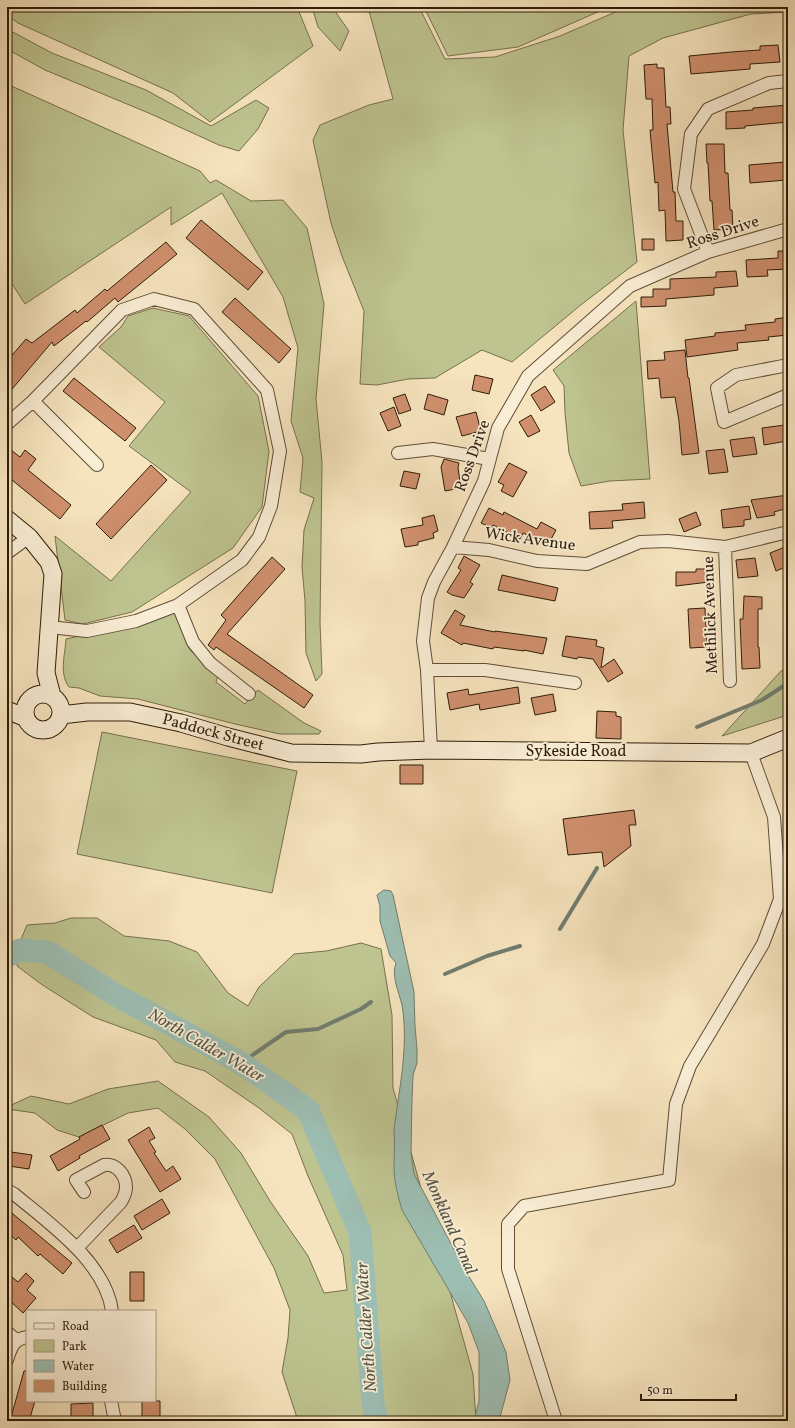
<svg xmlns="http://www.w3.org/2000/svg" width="795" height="1428" font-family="Vollkorn,serif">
	<rect width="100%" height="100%" fill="#f6e4be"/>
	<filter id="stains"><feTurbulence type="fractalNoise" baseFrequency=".005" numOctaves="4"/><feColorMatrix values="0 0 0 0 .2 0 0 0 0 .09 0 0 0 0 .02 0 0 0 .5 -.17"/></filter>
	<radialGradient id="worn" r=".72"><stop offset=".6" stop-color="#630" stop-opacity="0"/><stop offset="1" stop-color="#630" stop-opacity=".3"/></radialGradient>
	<!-- green -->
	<path fill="#bec490" stroke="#76704c" d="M 7,7 L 297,7 L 313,46 L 210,122 L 173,93 L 18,23 L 7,15 Z
		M 312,7 L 332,7 L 349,31 L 340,51 L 318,27 Z
		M 368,7 L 419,7 L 445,59 L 495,57 L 560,36 L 627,7 L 788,7 L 788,12 L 751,14 L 663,38 L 629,56 L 623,130 L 637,262 L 582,304 L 512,362 L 482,350 L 435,378 L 408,379 L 377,385 L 360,384 L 364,311 L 342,256 L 331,223 L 313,140 L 320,125 L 369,105 L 393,99 Z
		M 424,7 L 609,7 L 518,47 L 448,56 Z
		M 7,29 L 52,53 L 146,90 L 211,126 L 256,100 L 269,108 L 258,129 L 239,151 L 219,145 L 151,114 L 45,70 L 7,49 Z
		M 7,84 L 200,171 L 210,183 L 216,180 L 251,201 L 283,200 L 307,228 L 324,304 L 316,399 L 322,462 L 320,623 L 322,674 L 316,681 L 306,653 L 305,601 L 302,567 L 304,530 L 314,498 L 300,492 L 303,458 L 291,421 L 298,348 L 283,297 L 222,193 L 171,225 L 171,207 L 25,304 L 7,276 Z
		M 636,301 L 650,479 L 610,481 L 581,486 L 569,453 L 565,413 L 564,386 L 553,370 Z
		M 153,308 L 189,316 L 258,396 L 269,451 L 262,507 L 233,548 L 132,612 L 83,624 L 65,620 L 55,536 L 111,581 L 191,492 L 129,446 L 165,402 L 99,347 L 121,327 L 128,316 Z
		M 168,612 L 176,614 L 190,650 L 218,675 L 216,682 L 245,704 L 258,690 L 304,723 L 321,731 L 319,734 L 280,734 L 235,724 L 138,699 L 100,696 L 79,688 L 69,687 C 59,674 65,655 66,639 L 88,634 Z
		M 788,668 L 788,715 L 722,736 L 781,671 Z
		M 102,732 L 297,771 L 272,893 L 77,854 Z
		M 71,918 L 97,918 L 124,936 L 169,941 L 197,952 L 228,993 L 248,1006 L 259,987 L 294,954 L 326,951 L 361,943 L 381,949 L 392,1015 L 393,1088 L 473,1374 L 476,1421 L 298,1421 L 282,1372 L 288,1338 L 290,1310 L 274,1268 L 215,1159 L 185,1129 L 158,1108 L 128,1113 L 79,1137 L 57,1130 L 35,1113 L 7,1109 L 7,1107 L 31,1096 L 69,1104 L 108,1089 L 158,1081 L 209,1117 L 241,1153 L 270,1201 L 308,1256 L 324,1293 L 347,1290 L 343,1255 L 308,1176 L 292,1134 L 259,1108 L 205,1071 L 175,1062 L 156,1040 L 93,1017 L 41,984 L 17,966 L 22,937 L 27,925 L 55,923 Z"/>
	<!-- water -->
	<path fill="#9dbeb3" stroke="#717d6f" d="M 384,890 L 391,891 L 393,895 L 414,992 L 415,1026 L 417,1049 L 417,1063 L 413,1075 L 412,1099 L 411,1153 L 414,1174 L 465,1270 L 484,1301 L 506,1352 L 510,1380 L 499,1421 L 474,1421 L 479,1401 L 479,1352 L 468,1323 L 402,1210 C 398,1196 394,1181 394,1167 C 394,1154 395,1142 394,1130 C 399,1089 409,1046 402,1005 C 399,992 391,976 396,963 L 390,956 L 380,921 L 380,906 L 377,895 Z"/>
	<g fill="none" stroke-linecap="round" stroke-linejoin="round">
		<!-- stream -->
		<path stroke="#717d6f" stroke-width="4" d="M 697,727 L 762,700 L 788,683
			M 560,929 L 597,868
			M 445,974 L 487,956 L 520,946
			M 241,1063 L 286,1032 L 318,1029 L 361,1009 L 371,1002"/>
		<!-- river -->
		<path stroke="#9dbeb3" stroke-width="23" d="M 7,956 L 20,950 L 47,952 L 114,994 L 241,1063 L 308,1110 L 360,1232 L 373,1403 L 377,1421"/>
	</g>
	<!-- building -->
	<path fill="#d0906e" stroke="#2e1c08" d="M 778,45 L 780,62 L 750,64 L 750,69 L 691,74 L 689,56 L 731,52 L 760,50 L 760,46 Z
		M 657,64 L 657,68 L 664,68 L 666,107 L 670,107 L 671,124 L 667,124 L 673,192 L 675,192 L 676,221 L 683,221 L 683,240 L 666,241 L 665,210 L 659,211 L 658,182 L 655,183 L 650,130 L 653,130 L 652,99 L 646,99 L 644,65 Z
		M 788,105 L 788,122 L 745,126 L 745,128 L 726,129 L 726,112 L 753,110 L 753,108 Z
		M 706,144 L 724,144 L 725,173 L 728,173 L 730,210 L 732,210 L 733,229 L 714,230 L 712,201 L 710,201 L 708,163 L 707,163 Z
		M 785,162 L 787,180 L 750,183 L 749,165 Z
		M 201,220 L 263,272 L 248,290 L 186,238 Z
		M 642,239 L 654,239 L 654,250 L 642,250 Z
		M 166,242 L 177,254 L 118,302 L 115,298 L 87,322 L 86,321 L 54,346 L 52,342 L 7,395 L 7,361 L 26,339 L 32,343 L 75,310 L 77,313 L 105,289 L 107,291 Z
		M 778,251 L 788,251 L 788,269 L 767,270 L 768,276 L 747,277 L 746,260 L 778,258 Z
		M 736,271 L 738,286 L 714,288 L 714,295 L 666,299 L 666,306 L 641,307 L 641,297 L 653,297 L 653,289 L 670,289 L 670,279 L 716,277 L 716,272 Z
		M 235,298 L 291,349 L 279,363 L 222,312 Z
		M 788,317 L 788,335 L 768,337 L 769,340 L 737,343 L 738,350 L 687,357 L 685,340 L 715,336 L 715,333 L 746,330 L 745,325 L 775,322 L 775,319 Z
		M 685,350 L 688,378 L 689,378 L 699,453 L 682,455 L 679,421 L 675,397 L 661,398 L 659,378 L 648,379 L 647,361 L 665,360 L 664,352 Z
		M 475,375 L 493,379 L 489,394 L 472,390 Z
		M 74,378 L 136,428 L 125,441 L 63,391 Z
		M 545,386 L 555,402 L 541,411 L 531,395 Z
		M 405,394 L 411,410 L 399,414 L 393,398 Z
		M 428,394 L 448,400 L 444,415 L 424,409 Z
		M 394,407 L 401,426 L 388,431 L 380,413 Z
		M 476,412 L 481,431 L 462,436 L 456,417 Z
		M 531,415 L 540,431 L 528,437 L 519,422 Z
		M 785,425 L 787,441 L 764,445 L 762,428 Z
		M 754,437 L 757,454 L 733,457 L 730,440 Z
		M 7,447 L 20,457 L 25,450 L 36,459 L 28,470 L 71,505 L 60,519 L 7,476 Z
		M 724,449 L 728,472 L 709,474 L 706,451 Z
		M 444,459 L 459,463 L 458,468 L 461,488 L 445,491 L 441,467 Z
		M 509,463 L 527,472 L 513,497 L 501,491 L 504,485 L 498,482 Z
		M 151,465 L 167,480 L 111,539 L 96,524 Z
		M 404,471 L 420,474 L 416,489 L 400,486 Z
		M 788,495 L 788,508 L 774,512 L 775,515 L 757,518 L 751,500 Z
		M 644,502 L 645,518 L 612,521 L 613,528 L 590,529 L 589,512 L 623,510 L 622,504 Z
		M 749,506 L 751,519 L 744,520 L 744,526 L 723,528 L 721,510 Z
		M 489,508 L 503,515 L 504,512 L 537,529 L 541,522 L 556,530 L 548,545 L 523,533 L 520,539 L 493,525 L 492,528 L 481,523 Z
		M 696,512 L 701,525 L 684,532 L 679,519 Z
		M 434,515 L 438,531 L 433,533 L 434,538 L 418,542 L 418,545 L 405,547 L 401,529 L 423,525 L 422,518 Z
		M 785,547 L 788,555 L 788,566 L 776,571 L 770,553 Z
		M 464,556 L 480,565 L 470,582 L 473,584 L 464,598 L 452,595 L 447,592 L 461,570 L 458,568 Z
		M 272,557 L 285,569 L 227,634 L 313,695 L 304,708 L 216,647 L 214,650 L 208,645 L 226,620 L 221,615 Z
		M 755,558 L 758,576 L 738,578 L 736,560 Z
		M 696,569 L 708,569 L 709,582 L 676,586 L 676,572 L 696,572 Z
		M 502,575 L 558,588 L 555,601 L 498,590 Z
		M 744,596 L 762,597 L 762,609 L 758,609 L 758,647 L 759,647 L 760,668 L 742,669 L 740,619 L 743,619 Z
		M 705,608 L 707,647 L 690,648 L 688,609 Z
		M 455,610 L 465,616 L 460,625 L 495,632 L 495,631 L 547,638 L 543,654 L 524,650 L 524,651 L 494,647 L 493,649 L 463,643 L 462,645 L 441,633 Z
		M 566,636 L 597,640 L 596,646 L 604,648 L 601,668 L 614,659 L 623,673 L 608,682 L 593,659 L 578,657 L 577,659 L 562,656 Z
		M 518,687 L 520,703 L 480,710 L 479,704 L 450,710 L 447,693 L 468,689 L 469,695 Z
		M 553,694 L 556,711 L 535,715 L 531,698 Z
		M 597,711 L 616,712 L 616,716 L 621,717 L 621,739 L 596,738 Z
		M 400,765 L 423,765 L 423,784 L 400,784 Z
		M 634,810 L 636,825 L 629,825 L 631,846 L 604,867 L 602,852 L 568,855 L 563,819 Z
		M 102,1125 L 110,1139 L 79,1156 L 80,1158 L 58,1171 L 50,1156 L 80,1139 L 79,1137 Z
		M 149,1127 L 155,1138 L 149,1141 L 156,1152 L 154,1153 L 166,1171 L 173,1166 L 181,1179 L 160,1192 L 128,1140 Z
		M 11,1152 L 32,1155 L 29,1169 L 9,1166 Z
		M 162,1199 L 170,1213 L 142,1230 L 134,1216 Z
		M 7,1209 L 72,1263 L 63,1274 L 40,1254 L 38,1256 L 18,1237 L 16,1240 L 7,1232 Z
		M 134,1225 L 142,1238 L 117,1253 L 109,1240 Z
		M 130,1272 L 144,1272 L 144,1301 L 130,1301 Z
		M 7,1273 L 18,1282 L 26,1273 L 34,1281 L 27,1290 L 36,1298 L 23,1313 L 7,1298 Z
		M 24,1371 L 27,1371 L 27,1401 L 35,1401 L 29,1421 L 10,1421 Z
		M 142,1401 L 160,1401 L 160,1420 L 142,1420 Z
		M 93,1403 L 93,1421 L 71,1421 L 71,1404 Z"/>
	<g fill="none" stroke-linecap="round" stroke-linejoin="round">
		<!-- street casing -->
		<g stroke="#604e36" stroke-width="14">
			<path id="street" d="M 708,252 L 684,189 L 691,134 L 708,109 L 769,83 L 788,81
				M 788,365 L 736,375 L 717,388 L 724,422 L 788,395
				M 33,401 L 97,465
				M 7,424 L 33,401 L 122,310 L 154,299 L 194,309 L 267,390 L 280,451 L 271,506 L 259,537 L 242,560 L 178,605 L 136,621 L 87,631 L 49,627
				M 398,453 L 433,449 L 489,459
				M 453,547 L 489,550 L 537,561 L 587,564 L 640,542 L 668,541 L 725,547 L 788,532
				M 725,547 L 730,681
				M 7,553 L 29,537
				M 178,605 L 193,642 L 210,663 L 249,694
				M 427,670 L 485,670 L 575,683
				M 431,750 L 427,670 L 423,641 L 428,598 L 434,582 L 453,547 L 484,481 L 498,428 L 528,376 L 630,286 L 708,252 L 788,229
				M 7,1190 L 14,1194 C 49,1223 106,1263 112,1311
				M 77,1248 L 121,1202 C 124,1197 126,1192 126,1187 C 126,1175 116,1163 104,1165 L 76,1180 L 84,1192
				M 7,1332 L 17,1341
				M 7,1360 C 11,1348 13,1339 27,1337
				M 111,1401 L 115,1421
				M 556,1421 L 508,1269 L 508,1224 L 524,1206 L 669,1180 L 676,1104 L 690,1066 L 763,944 L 780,899 L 774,817 L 751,753"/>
		</g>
		<!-- secondary casing -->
		<g stroke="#2e1c08" stroke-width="19">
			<path id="secondary" d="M 7,519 L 29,537 L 49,562 L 53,574 L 46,673 L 52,696
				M25 712a18 18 0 1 1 36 0a18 18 0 1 1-36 0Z
				M 7,710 L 26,718
				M 61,715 L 87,712 L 130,712 L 181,723 L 228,737 L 291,753 L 361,754 L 378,752 L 431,750 L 751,753 L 788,738"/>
		</g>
		<!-- street -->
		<use href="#street" stroke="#f9edd5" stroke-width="12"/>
		<!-- secondary -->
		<use href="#secondary" stroke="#f9edd5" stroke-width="17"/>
	</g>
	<g text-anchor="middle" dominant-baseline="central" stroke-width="3.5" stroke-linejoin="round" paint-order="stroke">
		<!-- street labels -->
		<g font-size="16" fill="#2e1c08" stroke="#f9edd5">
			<text transform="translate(723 233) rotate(-18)">Ross Drive</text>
			<text transform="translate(473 456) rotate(-70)">Ross Drive</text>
			<text transform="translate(530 540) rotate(8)">Wick Avenue</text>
			<text transform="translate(711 615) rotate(-92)">Methlick Avenue</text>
			<text transform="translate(213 733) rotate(15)">Paddock Street</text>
			<text x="576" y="752">Sykeside Road</text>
		</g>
		<!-- water labels -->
		<g font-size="17" font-style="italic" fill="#554" stroke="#f9edd5">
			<text transform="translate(206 1046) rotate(30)">North Calder Water</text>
			<text transform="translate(449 1223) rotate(66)">Monkland Canal</text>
			<text transform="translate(367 1327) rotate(-94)">North Calder Water</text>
		</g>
	</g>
	<!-- margin -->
	<rect width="795" height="1428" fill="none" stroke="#f6e4be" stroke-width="24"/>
	<rect x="8" y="8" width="779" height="1412" fill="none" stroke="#2e1c08" stroke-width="2"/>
	<rect x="12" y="12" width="771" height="1404" fill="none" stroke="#2e1c08"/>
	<!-- legend -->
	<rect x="26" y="1310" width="130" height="92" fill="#f9edd5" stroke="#a89983"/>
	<rect x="34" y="1323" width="20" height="6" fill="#f9edd5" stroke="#a89983"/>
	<text x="62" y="1330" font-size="12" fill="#2e1c08">Road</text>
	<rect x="34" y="1340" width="20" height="12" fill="#bec490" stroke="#a89983"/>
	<text x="62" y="1350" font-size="12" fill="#2e1c08">Park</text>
	<rect x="34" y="1360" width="20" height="12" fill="#9dbeb3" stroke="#a89983"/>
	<text x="62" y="1370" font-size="12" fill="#2e1c08">Water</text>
	<rect x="34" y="1380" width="20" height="12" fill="#d0906e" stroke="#a89983"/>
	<text x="62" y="1390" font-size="12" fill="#2e1c08">Building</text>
	<!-- scale -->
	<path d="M641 1394v6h95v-6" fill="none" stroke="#2e1c08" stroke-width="2"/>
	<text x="647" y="1394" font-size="12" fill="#2e1c08" stroke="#f9edd5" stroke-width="3" paint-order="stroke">50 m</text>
	<rect width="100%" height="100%" filter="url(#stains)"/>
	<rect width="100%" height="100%" fill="url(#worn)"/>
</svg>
